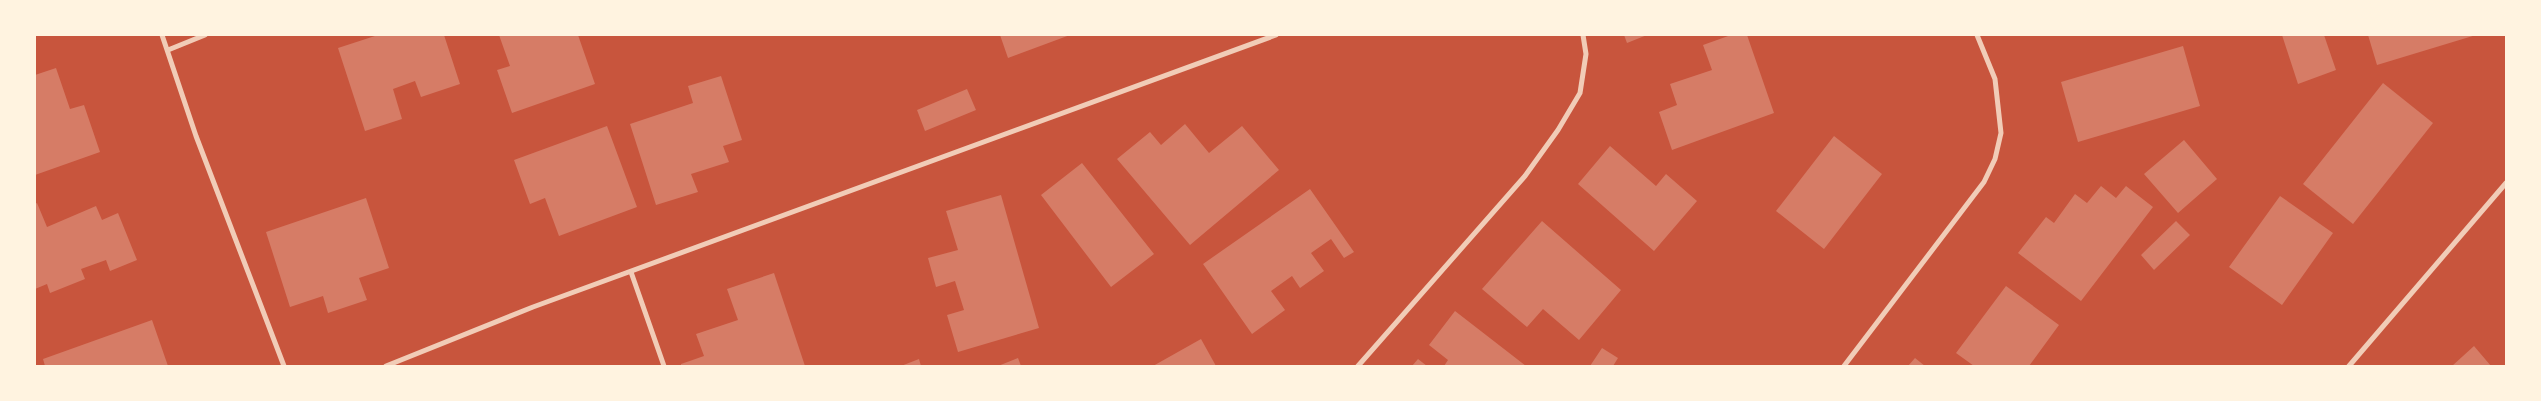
<svg xmlns="http://www.w3.org/2000/svg" width="2541" height="401" font-family="'Noto Serif',serif">
	<rect width="100%" height="100%" fill="#c8553d"/>
	<!-- building -->
	<path fill="#d67c66" d="M 378,35 L 444,35 L 460,84 L 421,97 L 415,81 L 393,89 L 402,119 L 365,131 L 338,48 Z
		M 499,35 L 578,35 L 595,84 L 512,113 L 497,70 L 510,66 Z
		M 1000,35 L 1070,35 L 1008,58 Z
		M 1624,35 L 1647,35 L 1627,43 Z
		M 1731,35 L 1747,35 L 1774,113 L 1672,150 L 1659,112 L 1677,105 L 1670,84 L 1712,70 L 1703,45 Z
		M 2282,35 L 2324,35 L 2336,70 L 2298,84 Z
		M 2368,35 L 2476,35 L 2377,65 Z
		M 2183,46 L 2200,106 L 2078,142 L 2061,82 Z
		M 56,68 L 70,109 L 84,105 L 100,152 L 35,175 L 35,75 Z
		M 721,76 L 742,140 L 723,146 L 729,162 L 691,174 L 698,192 L 656,205 L 630,124 L 693,103 L 688,86 Z
		M 2383,83 L 2433,123 L 2353,224 L 2303,184 Z
		M 967,89 L 976,110 L 925,131 L 917,110 Z
		M 1185,124 L 1209,153 L 1242,126 L 1279,170 L 1190,245 L 1117,159 L 1150,132 L 1161,145 Z
		M 607,126 L 637,207 L 559,236 L 545,198 L 530,204 L 514,160 Z
		M 1834,136 L 1882,174 L 1824,249 L 1776,211 Z
		M 2184,140 L 2217,179 L 2178,213 L 2144,174 Z
		M 1610,146 L 1656,186 L 1666,174 L 1697,201 L 1654,251 L 1578,184 Z
		M 1082,163 L 1154,254 L 1111,287 L 1041,195 Z
		M 2101,186 L 2116,198 L 2126,186 L 2153,207 L 2081,301 L 2018,253 L 2046,217 L 2054,223 L 2075,194 L 2087,203 Z
		M 1310,189 L 1354,252 L 1344,258 L 1331,239 L 1311,253 L 1324,271 L 1300,288 L 1292,276 L 1271,291 L 1285,310 L 1252,334 L 1203,264 Z
		M 1001,195 L 1039,328 L 958,352 L 947,315 L 964,310 L 955,281 L 936,287 L 928,258 L 958,250 L 946,211 Z
		M 2280,196 L 2333,233 L 2282,305 L 2229,267 Z
		M 366,198 L 389,268 L 359,278 L 367,300 L 328,313 L 323,296 L 290,307 L 266,232 Z
		M 37,203 L 47,227 L 96,206 L 102,220 L 118,213 L 137,260 L 110,271 L 106,260 L 81,269 L 85,279 L 50,293 L 47,284 L 35,289 L 35,204 Z
		M 1542,221 L 1621,290 L 1579,340 L 1543,309 L 1527,327 L 1482,289 Z
		M 2176,221 L 2190,235 L 2154,270 L 2141,255 Z
		M 774,273 L 805,366 L 681,366 L 681,364 L 704,356 L 696,334 L 738,320 L 727,289 Z
		M 2006,286 L 2059,325 L 2029,366 L 1974,366 L 1956,353 Z
		M 1455,311 L 1526,366 L 1444,366 L 1448,360 L 1429,345 Z
		M 152,320 L 168,366 L 45,366 L 43,359 Z
		M 1201,339 L 1216,366 L 1153,366 Z
		M 2474,346 L 2491,366 L 2452,366 Z
		M 1602,348 L 1618,358 L 1613,366 L 1590,366 Z
		M 1018,358 L 1021,366 L 998,366 Z
		M 1915,358 L 1925,366 L 1908,366 Z
		M 919,359 L 921,366 L 901,366 Z
		M 1418,359 L 1427,366 L 1412,366 Z"/>
	<g fill="none" stroke-linecap="round" stroke-linejoin="round">
		<!-- minor -->
		<path stroke="#f1ccb7" stroke-width="5" d="M 162,35 L 196,136 L 284,366
			M 168,50 L 205,35
			M 631,272 L 664,366
			M 386,366 L 533,307 L 1276,35
			M 1358,366 L 1525,176 L 1558,130 L 1580,93 L 1586,54 L 1583,35
			M 1844,366 L 1984,182 L 1995,159 L 2001,133 L 1995,79 L 1977,35
			M 2349,366 L 2506,183"/>
	</g>
	<!-- border -->
	<rect width="2541" height="401" fill="none" stroke="#fff3e0" stroke-width="72"/>
</svg>
